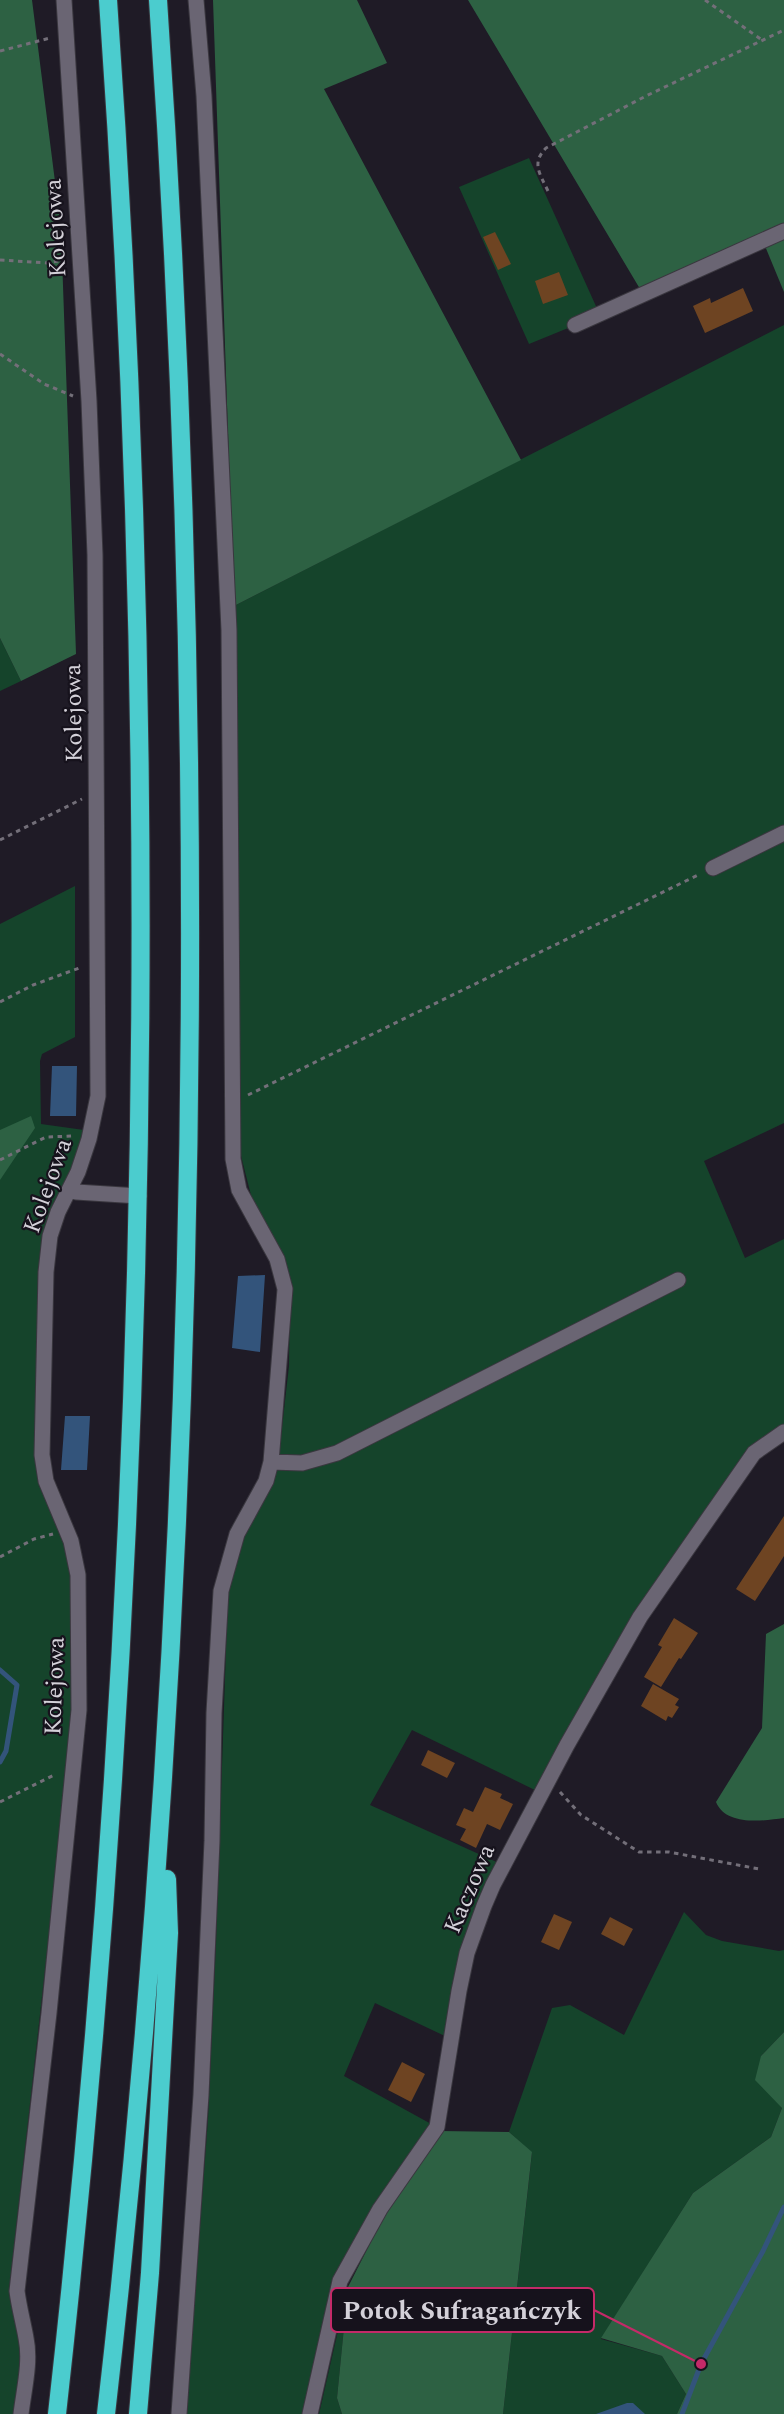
<svg xmlns="http://www.w3.org/2000/svg" width="784" height="2414" font-family="Spectral,serif">
	<rect width="100%" height="100%" fill="#1f1b26"/>
	<!-- green -->
	<path fill="#15442b" d="M 529,158 L 600,315 L 529,344 L 459,187 Z
		M 784,325 L 784,1123 L 704,1161 L 745,1258 L 784,1239 L 784,1425 L 751,1448 L 634,1612 L 539,1792 L 412,1730 L 370,1805 L 501,1864 L 447,2037 L 375,2003 L 344,2076 L 433,2125 L 334,2278 L 304,2414 L 186,2414 L 208,2119 L 216,1943 L 228,1590 L 241,1543 L 265,1497 L 278,1462 L 289,1366 L 290,1278 L 281,1250 L 252,1199 L 240,1152 L 234,606 Z
		M 0,638 L 21,681 L 0,691 Z
		M 75,886 L 75,1037 L 42,1054 L 40,1061 L 41,1124 L 84,1130 L 74,1167 L 50,1218 L 36,1456 L 72,1569 L 74,1711 L 9,2291 L 20,2340 L 20,2364 L 15,2414 L 0,2414 L 0,924 Z
		M 684,1912 L 706,1935 L 722,1941 L 779,1951 L 784,1950 L 784,2032 L 761,2056 L 782,2108 L 771,2137 L 693,2193 L 601,2339 L 662,2356 L 686,2394 L 677,2414 L 503,2414 L 532,2153 L 509,2132 L 552,2008 L 570,2005 L 624,2035 Z
		M 348,2287 L 337,2398 L 342,2414 L 319,2414 Z"/>
	<!-- forest -->
	<path fill="#2d6143" d="M 0,0 L 32,0 L 61,229 L 76,654 L 21,681 L 0,638 Z
		M 213,0 L 357,0 L 387,63 L 324,89 L 521,460 L 234,606 Z
		M 468,0 L 784,0 L 784,292 L 765,246 L 646,299 Z
		M 31,1116 L 35,1128 L 0,1180 L 0,1130 Z
		M 784,1624 L 784,1818 C 762,1821 726,1826 716,1802 L 762,1728 L 766,1634 Z
		M 784,2032 L 784,2414 L 677,2414 L 686,2394 L 662,2356 L 601,2338 L 693,2193 L 771,2137 L 782,2108 L 755,2080 L 761,2056 Z
		M 440,2131 L 509,2132 L 532,2152 L 503,2414 L 342,2414 L 337,2398 L 348,2287 L 386,2212 Z"/>
	<!-- water -->
	<path fill="#33547b" d="M 52,1066 L 77,1066 L 76,1116 L 50,1116 Z
		M 265,1275 L 260,1352 L 232,1348 L 238,1276 Z
		M 65,1416 L 90,1416 L 87,1470 L 61,1470 Z
		M 627,2403 L 633,2403 L 645,2414 L 596,2414 Z"/>
	<g fill="none" stroke-linecap="round" stroke-linejoin="round">
		<!-- stream -->
		<path stroke="#33547b" stroke-width="5" d="M 0,1670 L 17,1685 L 6,1751 L 0,1762
			M 682,2414 L 701,2364 L 763,2251 L 784,2207"/>
	</g>
	<!-- building -->
	<path fill="#6e4422" d="M 495,232 L 511,264 L 498,270 L 483,237 Z
		M 559,272 L 568,295 L 543,304 L 535,281 Z
		M 743,288 L 753,311 L 705,333 L 693,306 L 710,298 L 711,303 Z
		M 784,1516 L 784,1556 L 755,1601 L 736,1589 Z
		M 674,1618 L 698,1633 L 681,1659 L 679,1658 L 661,1687 L 644,1677 L 662,1647 L 658,1645 Z
		M 653,1684 L 679,1699 L 675,1705 L 679,1707 L 672,1718 L 668,1716 L 666,1721 L 641,1706 Z
		M 428,1750 L 455,1763 L 447,1778 L 421,1765 Z
		M 485,1787 L 502,1794 L 500,1798 L 513,1804 L 500,1830 L 487,1824 L 476,1848 L 460,1840 L 466,1829 L 456,1825 L 464,1808 L 473,1812 Z
		M 554,1914 L 572,1922 L 559,1950 L 541,1942 Z
		M 610,1917 L 633,1929 L 624,1946 L 601,1934 Z
		M 402,2062 L 425,2074 L 411,2102 L 388,2090 Z"/>
	<g fill="none" stroke-linecap="round" stroke-linejoin="round">
		<!-- minor casing -->
		<g stroke="#3a373f" stroke-width="17">
			<path id="minor" d="M 575,325 L 784,231
				M 713,868 L 784,833
				M 70,1189 L 76,1192 L 139,1196
				M 271,1462 L 302,1463 L 337,1453 L 678,1280
				M 21,2414 C 24,2389 31,2362 26,2338 C 23,2321 19,2307 17,2291 L 49,2013 L 79,1710 L 78,1575 L 71,1541 L 46,1481 L 42,1455 L 46,1272 L 50,1236 L 58,1212 L 78,1172 L 89,1139 L 98,1096 L 95,555 L 89,401 L 64,0
				M 179,2414 L 201,2095 L 212,1841 L 214,1713 L 221,1591 L 237,1534 L 266,1481 L 271,1462 L 285,1289 L 277,1259 L 239,1190 L 233,1159 L 229,630 L 204,96 L 196,0
				M 310,2414 L 340,2281 L 380,2209 L 437,2127 L 459,1991 L 467,1953 L 484,1906 L 493,1885 L 567,1745 L 640,1617 L 754,1453 L 784,1432"/>
		</g>
		<!-- highway casing -->
		<g stroke="#3a373f" stroke-width="20">
			<path id="highway" d="M 57,2414 C 147,1610 165,807 108,0
				M 106,2414 C 198,1613 213,805 158,0
				M 138,2414 L 150,2273 L 169,1933 L 167,1879"/>
		</g>
		<!-- path -->
		<path stroke="#736f79" stroke-width="3" stroke-dasharray="4.5 4.5" stroke-linecap="butt" d="M 705,0 L 762,40
			M 0,51 L 50,38
			M 548,191 C 540,174 531,163 546,148 L 646,96 L 784,30
			M 0,260 L 47,263 L 64,260
			M 0,354 L 44,384 L 73,396
			M 0,840 L 82,799
			M 0,1002 L 33,985 L 82,967
			M 248,1095 L 700,874
			M 0,1160 L 46,1137 L 73,1136
			M 0,1557 L 34,1539 L 53,1534
			M 560,1792 L 581,1815 L 639,1852 L 669,1852 L 759,1869
			M 0,1802 L 56,1774"/>
		<!-- minor -->
		<use href="#minor" stroke="#6a6573" stroke-width="15"/>
		<!-- highway -->
		<use href="#highway" stroke="#4bccce" stroke-width="18"/>
	</g>
	<g text-anchor="middle" dominant-baseline="central" stroke-width="4.5" stroke-linejoin="round" paint-order="stroke">
		<!-- street labels -->
		<g font-size="24" fill="#d4d1d9" stroke="#16121c">
			<text transform="translate(56 228) rotate(-93)">Kolejowa</text>
			<text transform="translate(74 713) rotate(-91)">Kolejowa</text>
			<text transform="translate(48 1186) rotate(-70)">Kolejowa</text>
			<text transform="translate(55 1686) rotate(-88)">Kolejowa</text>
			<text transform="translate(470 1889) rotate(-67)">Kaczowa</text>
		</g>
	</g>
	<!-- callouts -->
	<path fill="none" stroke="#c42a68" stroke-width="2" d="M701 2364L594 2310"/>
	<circle fill="#c42a68" stroke="#16121c" stroke-width="2" cx="701" cy="2364" r="6"/>
	<rect fill="#16121c" stroke="#c42a68" stroke-width="2" x="331" y="2288" width="263" height="44" rx="6"/>
	<g font-size="26" text-anchor="middle" font-weight="bold" fill="#d4d1d9">
		<text x="462" y="2319">Potok Sufragańczyk</text>
	</g>
</svg>
